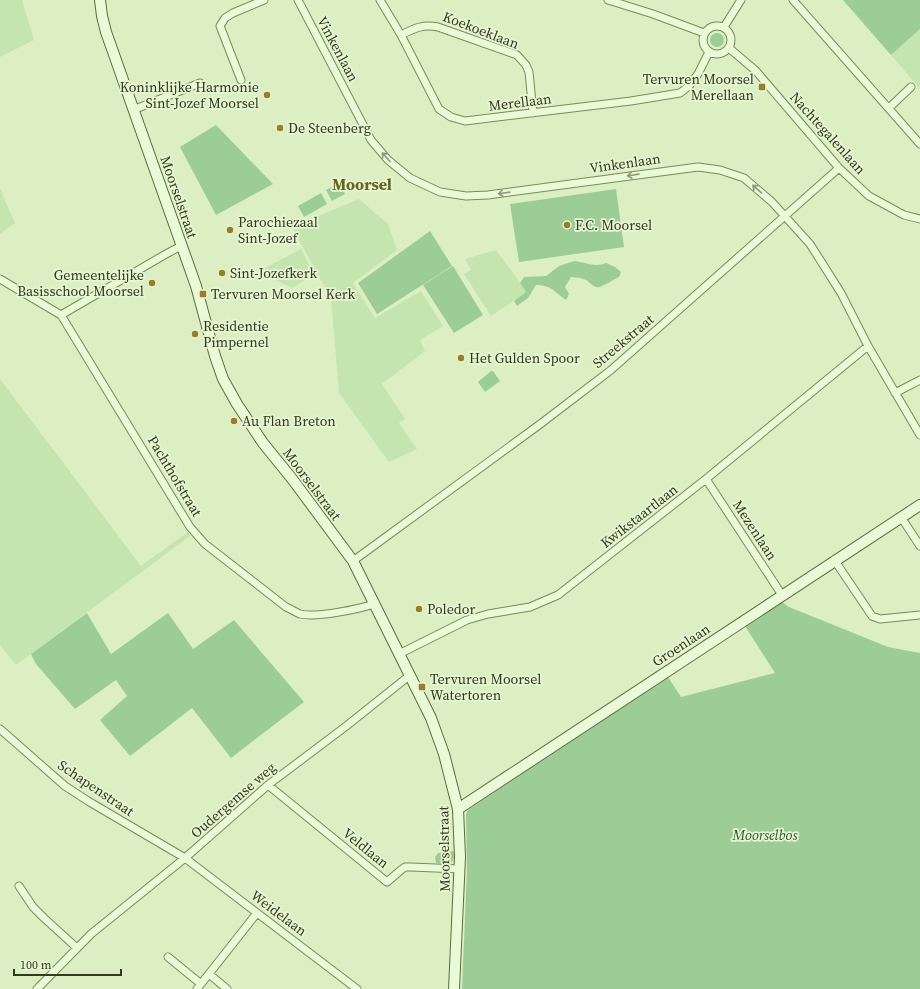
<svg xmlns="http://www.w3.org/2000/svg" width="920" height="989" font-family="'Source Serif 4',serif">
	<rect width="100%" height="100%" fill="#dbefc3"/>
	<!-- farmland -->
	<path fill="#c5e5b0" d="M 0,0 L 22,0 L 34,40 L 0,57 Z
		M 920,29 L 920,89 L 891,55 Z
		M 0,189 L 15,223 L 0,234 Z
		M 359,199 L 388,224 L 397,250 L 353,283 L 375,318 L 421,291 L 443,326 L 420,340 L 425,351 L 382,384 L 405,419 L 399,423 L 417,449 L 389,462 L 339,393 L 331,299 L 292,227 Z
		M 301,249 L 314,275 L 292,288 L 262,273 L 261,270 Z
		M 496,250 L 527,292 L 491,316 L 464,274 L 471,270 L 465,259 Z
		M 0,379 L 141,566 L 188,532 L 190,536 L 16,665 L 0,645 Z"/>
	<!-- green -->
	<path fill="#9dcd96" d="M 843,0 L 920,0 L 920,29 L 891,55 Z
		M710 40a7 7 0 1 1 14 0a7 7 0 1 1-14 0Z
		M 216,125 L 273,184 L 216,215 L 180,147 Z
		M 339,183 L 345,194 L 332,201 L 326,190 Z
		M 616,189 L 624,247 L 519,262 L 510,204 Z
		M 321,193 L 327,204 L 304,217 L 298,206 Z
		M 430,231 L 452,266 L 377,314 L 358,283 Z
		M 574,261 C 585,262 595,268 606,263 L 615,267 L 621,272 L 619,277 C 615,279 603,286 600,287 C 593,288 591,283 586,280 C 581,278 577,277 571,277 L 565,287 L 569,294 L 566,300 C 556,293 550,284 536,285 L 528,298 L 517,306 L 514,301 L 526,292 L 520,283 L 524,277 L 546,276 L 559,266 Z
		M 453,266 L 483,315 L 454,333 L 423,285 Z
		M 491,371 L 493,371 L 500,381 L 485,392 L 478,382 Z
		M 782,602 L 789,607 L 888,647 L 920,653 L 920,989 L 462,989 L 467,869 L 466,814 L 468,810 L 668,677 L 681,697 L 775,673 L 745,626 Z
		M 87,613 L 111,654 L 168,613 L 193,649 L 234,620 L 304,702 L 231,758 L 192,708 L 130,756 L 100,720 L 127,696 L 116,680 L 75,709 L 36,664 L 31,654 Z
		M 451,851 L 455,852 C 454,866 448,864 436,863 L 435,857 L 438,853 Z"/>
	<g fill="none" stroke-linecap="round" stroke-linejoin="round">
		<!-- street casing -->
		<g stroke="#7c8a59" stroke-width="9">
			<path id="street" d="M 298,0 L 371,140 L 388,160 L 410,178 L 440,192 L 466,196 L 488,195 L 698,167 L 720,170 L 744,178 L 772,202 L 810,244 L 841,293 L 868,346 L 920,435
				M 380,0 L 401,35 L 439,109 L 451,117 L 465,121 L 631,101 L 680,93 L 689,86 L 698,74 L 709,52
				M 608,0 L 653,14 L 704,33
				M 793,0 L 920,144
				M703 40a14 14 0 1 1 28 0a14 14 0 1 1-28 0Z
				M 724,27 L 741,0
				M 401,35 C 415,28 423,24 438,27 L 517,55 L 526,65 L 529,72 L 533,113
				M 729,48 L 756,71 L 839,168 L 869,196 L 904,215 L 920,219
				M 241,80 L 220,26 L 225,18 L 233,13 L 264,0
				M 889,108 L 911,87
				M 133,110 L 200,83
				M 0,279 L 61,315 L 190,527 L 205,544 L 286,607 C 291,609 295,612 300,614 C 316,618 359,609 374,604
				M 61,315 L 166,254 L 181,246
				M 895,393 L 920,380
				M 706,479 L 782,595
				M 901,517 L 920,546
				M 353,561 L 539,425 L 611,370 L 839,168
				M 835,561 L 872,616 L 880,619 L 920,615
				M 399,654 L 467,620 L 488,614 L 530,607 L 558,595 L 706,479 L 868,346
				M 0,729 L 65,786 L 88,801 L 185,858 L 357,989
				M 268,785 L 387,882 L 401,870 L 405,867 L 411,867 L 460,869
				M 19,886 L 33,907 L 44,918 L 77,948
				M 168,957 L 201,984
				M 209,974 L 227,989
				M 37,989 L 91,934 L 185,858 L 268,785 L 345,727 L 409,676
				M 197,989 L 257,913"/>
		</g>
		<!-- secondary casing -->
		<g stroke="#5f6b3c" stroke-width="12">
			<path id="secondary" d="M 100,0 L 102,16 L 106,32 L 196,286 L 215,356 L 223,379 L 237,404 L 263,443 L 293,480 L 353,561 L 431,718 L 444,754 L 458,809 L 460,857 L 454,989
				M 458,809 L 920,505"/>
		</g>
		<!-- street -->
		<use href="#street" stroke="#e9fad6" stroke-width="7"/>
		<!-- secondary -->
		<use href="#secondary" stroke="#e9fad6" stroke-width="10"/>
	</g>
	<!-- one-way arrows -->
	<defs><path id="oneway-shaft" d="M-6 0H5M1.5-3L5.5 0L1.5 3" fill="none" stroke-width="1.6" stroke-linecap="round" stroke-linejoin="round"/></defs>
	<g stroke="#8e9a7a">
		<use href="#oneway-shaft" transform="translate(386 157) rotate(-132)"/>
		<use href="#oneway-shaft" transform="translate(633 175) rotate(172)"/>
		<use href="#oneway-shaft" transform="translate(757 189) rotate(-139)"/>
		<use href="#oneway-shaft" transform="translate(504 193) rotate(172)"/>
	</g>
	<!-- markers -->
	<g fill="#9a7d28" stroke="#e6f6d2" stroke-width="1.5">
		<rect x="758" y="83" width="8" height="8" rx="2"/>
		<circle cx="267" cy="95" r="4"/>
		<circle cx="280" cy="128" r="4"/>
		<circle cx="567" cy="225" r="4"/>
		<circle cx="230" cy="230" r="4"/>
		<circle cx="222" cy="273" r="4"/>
		<circle cx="152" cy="283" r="4"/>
		<rect x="199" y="290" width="8" height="8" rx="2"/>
		<circle cx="195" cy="334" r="4"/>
		<circle cx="461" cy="358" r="4"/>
		<circle cx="234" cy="421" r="4"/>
		<circle cx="419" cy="609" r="4"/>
		<rect x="418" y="683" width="8" height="8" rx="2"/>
	</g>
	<g text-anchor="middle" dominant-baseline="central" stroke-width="3.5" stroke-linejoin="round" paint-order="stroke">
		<!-- street labels -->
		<g font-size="14" fill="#33391e" stroke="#e6f6d2">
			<text transform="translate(481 30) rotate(21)">Koekoeklaan</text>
			<text transform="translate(338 49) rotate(62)">Vinkenlaan</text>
			<text transform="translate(520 102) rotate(-7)">Merellaan</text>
			<text transform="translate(828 133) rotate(48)">Nachtegalenlaan</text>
			<text transform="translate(625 163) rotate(-8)">Vinkenlaan</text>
			<text transform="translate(179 197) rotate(71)">Moorselstraat</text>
			<text transform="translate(623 341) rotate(-40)">Streekstraat</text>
			<text transform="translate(175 476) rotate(59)">Pachthofstraat</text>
			<text transform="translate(312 484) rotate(53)">Moorselstraat</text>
			<text transform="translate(639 516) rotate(-38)">Kwikstaartlaan</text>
			<text transform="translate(755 530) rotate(57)">Mezenlaan</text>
			<text transform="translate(681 645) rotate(-33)">Groenlaan</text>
			<text transform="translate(96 788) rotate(34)">Schapenstraat</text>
			<text transform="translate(233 800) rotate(-41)">Oudergemse weg</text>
			<text transform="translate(366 848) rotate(39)">Veldlaan</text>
			<text transform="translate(444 849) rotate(-91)">Moorselstraat</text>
			<text transform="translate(279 913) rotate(37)">Weidelaan</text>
		</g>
		<!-- poi labels -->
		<g font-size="14" fill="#33391e" stroke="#e6f6d2" text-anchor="start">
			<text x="754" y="79" text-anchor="end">Tervuren Moorsel<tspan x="754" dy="16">Merellaan</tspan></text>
			<text x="259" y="87" text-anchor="end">Koninklijke Harmonie<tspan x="259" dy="16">Sint-Jozef Moorsel</tspan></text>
			<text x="288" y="128">De Steenberg</text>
			<text x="238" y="222">Parochiezaal<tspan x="238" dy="16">Sint-Jozef</tspan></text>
			<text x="575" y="225">F.C. Moorsel</text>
			<text x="230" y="273">Sint-Jozefkerk</text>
			<text x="144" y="275" text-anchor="end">Gemeentelijke<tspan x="144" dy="16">Basisschool Moorsel</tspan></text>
			<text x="211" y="294">Tervuren Moorsel Kerk</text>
			<text x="203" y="326">Residentie<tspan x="203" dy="16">Pimpernel</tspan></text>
			<text x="469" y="358">Het Gulden Spoor</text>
			<text x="242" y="421">Au Flan Breton</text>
			<text x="427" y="609">Poledor</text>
			<text x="430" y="679">Tervuren Moorsel<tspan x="430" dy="16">Watertoren</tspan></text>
		</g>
		<!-- park labels -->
		<g font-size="14" font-style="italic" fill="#245624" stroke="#e6f6d2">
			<text x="765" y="835">Moorselbos</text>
		</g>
		<!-- quarter labels -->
		<g font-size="16" font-weight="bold" fill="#67641c" stroke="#e6f6d2">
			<text x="362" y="184">Moorsel</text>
		</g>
	</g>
	<!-- scale -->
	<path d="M14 969v6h107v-6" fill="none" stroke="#33391e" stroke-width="2"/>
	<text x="20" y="969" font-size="12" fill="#33391e" stroke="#e6f6d2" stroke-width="3" paint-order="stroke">100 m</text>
</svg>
